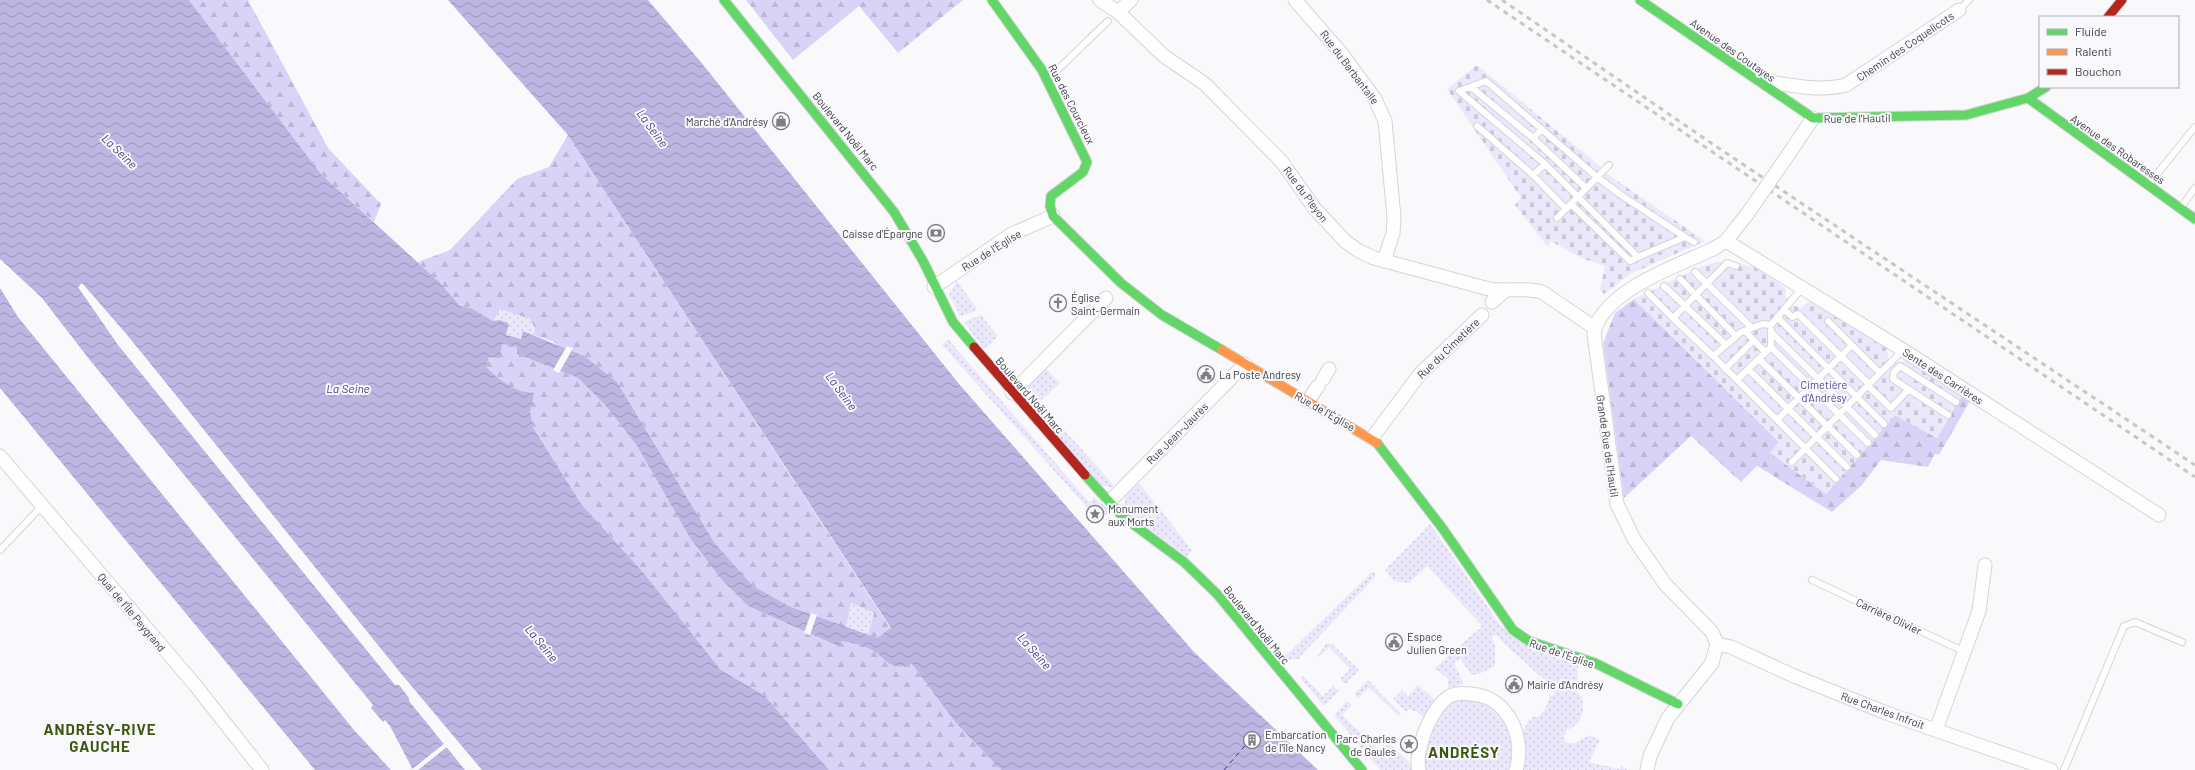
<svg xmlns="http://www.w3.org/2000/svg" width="2195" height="770" font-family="Barlow,sans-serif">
	<defs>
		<pattern id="grass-dots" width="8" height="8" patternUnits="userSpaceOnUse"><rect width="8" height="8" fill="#ebe8fc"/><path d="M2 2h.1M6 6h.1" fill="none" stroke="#cac8d9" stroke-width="1.8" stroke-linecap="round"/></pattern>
		<pattern id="forest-firs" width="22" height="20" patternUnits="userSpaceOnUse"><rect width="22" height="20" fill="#d9d4f7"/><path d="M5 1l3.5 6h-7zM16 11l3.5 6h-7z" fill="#bbb7d5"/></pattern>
		<pattern id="cemetery-stones" width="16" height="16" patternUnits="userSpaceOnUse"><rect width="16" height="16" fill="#ebe8fc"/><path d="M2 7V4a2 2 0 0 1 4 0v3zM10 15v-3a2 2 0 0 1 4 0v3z" fill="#cac8d9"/></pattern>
		<pattern id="water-waves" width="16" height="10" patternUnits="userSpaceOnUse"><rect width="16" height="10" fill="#bdb6e2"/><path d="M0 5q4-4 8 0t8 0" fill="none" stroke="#9b95b9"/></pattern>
	</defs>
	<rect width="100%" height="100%" fill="#f9f9fc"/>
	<!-- grass -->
	<path fill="url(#grass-dots)" d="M 957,281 L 977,309 L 973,312 L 960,316 L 949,295 Z
		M 500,308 L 530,319 L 535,328 L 534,335 L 524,331 L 521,340 L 506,335 L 509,324 L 493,321 Z
		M 981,315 L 998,336 L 984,350 L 964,322 Z
		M 948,339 L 1089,502 L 1095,497 L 1109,512 L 1098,520 L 942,345 Z
		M 1044,366 L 1060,383 L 1042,400 L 1035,400 L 1032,403 L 1021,391 Z
		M 1048,412 L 1112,483 L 1114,488 L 1101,485 L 1042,418 Z
		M 1139,483 L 1192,550 L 1187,557 L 1133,516 L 1124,506 L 1126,495 Z
		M 1430,524 L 1501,626 L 1578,660 L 1577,693 L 1580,694 C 1587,708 1582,725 1567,730 L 1564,737 L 1566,743 L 1575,743 L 1589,735 L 1600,740 L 1589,762 L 1619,769 L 1621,766 L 1628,770 L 1520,770 C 1521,753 1518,728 1533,717 L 1538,717 C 1545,710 1549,704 1549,694 L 1552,696 L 1556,690 L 1502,642 L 1496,634 L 1492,638 L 1495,646 L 1495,666 L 1479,674 L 1472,675 L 1460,659 L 1454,663 L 1464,684 L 1448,688 L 1448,679 L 1435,668 L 1482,626 L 1427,566 L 1409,583 L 1394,581 L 1385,570 Z
		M 1373,571 L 1376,576 L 1298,659 L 1288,660 L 1283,658 Z
		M 851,603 L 874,613 L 868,635 L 846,628 Z
		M 1327,643 L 1332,644 L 1359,670 L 1345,684 L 1340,679 L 1350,669 L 1329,647 L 1319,657 L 1317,656 Z
		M 1302,675 L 1323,696 L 1333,686 L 1339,691 L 1324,706 L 1302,680 Z
		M 1368,680 L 1401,714 L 1399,716 L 1369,688 L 1358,698 L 1354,694 Z
		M 1418,685 L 1434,699 L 1435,704 L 1424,718 L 1417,712 L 1409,709 L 1406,712 L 1393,699 L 1402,690 L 1408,696 Z
		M 1461,698 C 1483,697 1497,712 1512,726 L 1513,770 L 1424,770 C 1419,744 1438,711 1461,698 Z
		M 1347,701 L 1352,705 L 1342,715 L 1381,751 L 1389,743 L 1409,762 L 1414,770 L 1380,770 L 1334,715 Z"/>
	<!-- forest -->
	<path fill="url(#forest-firs)" d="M 189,0 L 248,0 L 328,148 L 381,204 L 374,222 L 321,174 Z
		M 746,0 L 963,0 L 898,53 L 859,6 L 793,60 Z
		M 568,135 L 891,629 L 877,638 L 868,635 L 874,613 L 851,603 L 846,628 L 791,607 L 753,586 L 714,542 L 617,382 L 552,341 L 534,335 L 535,328 L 530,319 L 500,309 L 493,321 L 471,308 L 460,306 L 418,262 L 450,250 L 517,179 L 549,167 Z
		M 1634,299 L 1779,442 L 1771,453 L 1826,494 L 1895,415 L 1937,438 L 1962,395 L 1970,401 L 1939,455 L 1935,454 L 1928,467 L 1881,460 L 1861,486 L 1832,512 L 1757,466 L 1741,482 L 1691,436 L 1624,498 L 1603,343 L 1615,313 Z
		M 502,344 L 518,347 L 517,354 L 578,378 L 605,405 L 637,446 L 690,538 L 721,579 L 748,606 L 840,647 L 842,641 C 851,643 864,645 872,649 C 889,660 887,672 912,664 L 955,722 L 1001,770 L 829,770 L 764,695 L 721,670 L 643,572 L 582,505 L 534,429 L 524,393 L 505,385 L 486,367 L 488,357 L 494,357 Z"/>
	<!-- cemetery -->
	<path fill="url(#cemetery-stones)" d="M 1477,65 L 1601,167 L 1603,171 L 1705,241 L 1630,274 L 1604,294 L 1600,289 L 1605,266 L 1584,259 L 1550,241 L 1548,247 L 1515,205 L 1521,198 L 1447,89 Z
		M 1727,260 L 1755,267 L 1784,287 L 1786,290 L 1785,296 L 1793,305 L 1801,308 L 1808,302 L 1815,300 L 1887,347 L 1889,359 L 1899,363 L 1907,360 L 1962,395 L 1937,438 L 1895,415 L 1826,494 L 1770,453 L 1779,442 L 1634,299 L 1703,266 Z"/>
	<!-- water -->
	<path fill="url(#water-waves)" d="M 0,0 L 189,0 L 321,174 L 438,281 L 460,306 L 471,308 L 493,321 L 500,320 L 509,324 L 506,335 L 521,339 L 523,331 L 584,356 L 617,382 L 714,542 L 753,586 L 791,607 L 877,638 L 891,628 L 568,135 L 448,0 L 648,0 L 700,61 L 959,384 L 1194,652 L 1318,770 L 1001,770 L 955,722 L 912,664 C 888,672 889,660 872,650 C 864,645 851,643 842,641 L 840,647 L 748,606 L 721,579 L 690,538 L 637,446 L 605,405 L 578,378 L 517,354 L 517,347 L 502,344 L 500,358 L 489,357 L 486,367 C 501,381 513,392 534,393 L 530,412 L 534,429 L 582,505 L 643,572 L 721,670 L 764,695 L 829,770 L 482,770 L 403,676 L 128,336 L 82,283 L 78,287 L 118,345 L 395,685 L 399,685 L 409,698 L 409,701 L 465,770 L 413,770 L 390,726 L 385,720 L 383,722 L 371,708 L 373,705 L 89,359 L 42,298 L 0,259 Z
		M 0,288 L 18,317 L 354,730 L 391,770 L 315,770 L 0,388 Z"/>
	<!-- pier -->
	<path fill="#f9f9fc" d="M 567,346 L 573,348 L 559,373 L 553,370 Z
		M 811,613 L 817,615 L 810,635 L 804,633 Z
		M 445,743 L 448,746 L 418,770 L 411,770 Z"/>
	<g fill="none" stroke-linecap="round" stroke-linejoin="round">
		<!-- ferry -->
		<path stroke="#4b3a83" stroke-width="1" stroke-dasharray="5 4" stroke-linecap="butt" d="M 1224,770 L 1249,741"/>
		<!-- lane casing -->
		<g stroke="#d5d5d7" stroke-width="8">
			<path id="lane" d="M 1959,10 L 1969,0
				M 1048,79 L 1108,21
				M 1471,87 L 1533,138 L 1542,129
				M 1477,126 L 1533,175
				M 1533,138 L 1586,188
				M 1545,164 L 1533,175 L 1566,209
				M 2149,184 L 2195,127
				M 1571,204 L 1630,261 L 1638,257
				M 2182,206 L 2195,188
				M 1557,218 L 1609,165
				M 1685,237 L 1638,257 L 1545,164 L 1459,91 L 1486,81 L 1597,177 L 1621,195 L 1685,237 L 1694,242
				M 1695,272 L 1752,328 L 1762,324 L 1771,325 L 1802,288
				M 1680,279 L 1736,336
				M 1664,286 L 1726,345 L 1741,332 L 1752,328
				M 1648,293 L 1673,318 L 1727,263 L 1736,266
				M 1784,309 L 1792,317 L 1798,314 L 1869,384
				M 1777,317 L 1884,424
				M 1673,318 L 1713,356 L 1726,345
				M 1828,321 L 1880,373
				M 1746,332 L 1765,352
				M 1772,333 L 1875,435
				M 1771,347 L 1771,330
				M 1713,356 L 1836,479
				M 1759,359 L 1857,455
				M 1725,369 L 1754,340
				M 1748,369 L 1847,467
				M 1737,380 L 1771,347 L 1868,443
				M 1868,386 L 1891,408 L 1908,390
				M 1948,415 L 1893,379 L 1894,372 L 1900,366 L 1956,402
				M 1777,420 L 1852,345
				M 1792,462 L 1903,350
				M 0,550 L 42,506
				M 1812,580 L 1965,652
				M 2064,770 L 2124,626 L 2135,622 L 2182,642"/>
		</g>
		<!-- street casing -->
		<g stroke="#d5d5d7" stroke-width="15">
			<path id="street" d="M 1100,0 L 1118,12 L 1164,56 L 1205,84 L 1282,162 L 1315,209 L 1346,242 L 1359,251 L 1374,258 L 1489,289 C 1507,292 1524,287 1542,292 L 1595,328
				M 1295,0 L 1342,54 L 1375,99 L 1385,121 L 1394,217 L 1393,233 L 1384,261
				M 1118,12 L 1131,0
				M 1762,81 C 1791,85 1818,92 1846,85 L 1959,10
				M 1788,155 L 1813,118
				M 1726,241 L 1903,350 L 2159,515
				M 934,287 L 1012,234 L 1053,216
				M 1492,302 L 1505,291
				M 1323,379 L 1329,369
				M 1012,393 L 1106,298
				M 1308,401 L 1318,386
				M 1372,438 L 1420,374 L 1482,315
				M 0,456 L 195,685 L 262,770
				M 1109,502 L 1245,364
				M 1717,644 L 1731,647 L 1794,676 L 1889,714 L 2051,770
				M 1936,730 L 1979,611 L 1985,565
				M 1419,770 C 1416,757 1421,743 1425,731 C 1430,719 1438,703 1450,696 C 1456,693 1464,693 1471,694 C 1508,696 1526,738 1516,770
				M 1647,770 L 1650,756 L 1668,718 L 1712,663 L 1717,644 L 1712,632 L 1665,584 L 1634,539 L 1617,504 L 1594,334 C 1601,291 1677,266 1713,249 L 1726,241 L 1748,213"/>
		</g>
		<!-- fast casing -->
		<g stroke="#d5d5d7" stroke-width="11">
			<path id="fast" d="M 724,0 L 894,212 L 923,261 L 953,322 L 974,347
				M 992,0 L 1042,70 L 1087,162 L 1083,172 L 1051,196 L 1050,206 L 1053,216 L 1121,283 L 1162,315 L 1222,350
				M 1640,0 L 1813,118 L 1966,115 L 2028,98 L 2046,87
				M 2028,98 L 2195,219
				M 1377,443 L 1443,529 L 1513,630 L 1529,641 L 1595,663 L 1678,704
				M 1085,475 L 1122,516 L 1184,562 L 1217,594 L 1362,770"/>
		</g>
		<!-- slow casing -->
		<g stroke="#d5d5d7" stroke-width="11">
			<path id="slow" d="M 1222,350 L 1377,443"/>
		</g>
		<!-- jam casing -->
		<g stroke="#d5d5d7" stroke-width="11">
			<path id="jam" d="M 2108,17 L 2122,0
				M 974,347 L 1085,475"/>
		</g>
		<!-- lane -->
		<use href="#lane" stroke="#fefeff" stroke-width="6"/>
		<!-- street -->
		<use href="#street" stroke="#fefeff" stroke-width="13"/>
		<!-- fast -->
		<use href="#fast" stroke="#63d668" stroke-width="9"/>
		<!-- slow -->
		<use href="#slow" stroke="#ff974d" stroke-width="9"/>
		<!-- jam -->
		<use href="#jam" stroke="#b3261e" stroke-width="9"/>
		<!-- rail -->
		<path stroke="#c7c7c7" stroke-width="3" stroke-dasharray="5 5" stroke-linecap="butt" d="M 1487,0 L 2195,477
			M 1502,0 L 1714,145 L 2195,465"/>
		<!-- street-bridge casing -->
		<g stroke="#d5d5d7" stroke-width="15" stroke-linecap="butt">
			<path id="street-bridge" d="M 1748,213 L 1788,155"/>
		</g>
		<!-- street-bridge -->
		<use href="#street-bridge" stroke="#fefeff" stroke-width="13"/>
	</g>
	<!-- icons -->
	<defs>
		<g id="shop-ring" transform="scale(0.9)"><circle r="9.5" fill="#f8f8fd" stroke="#7f7e81" stroke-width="1.5"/><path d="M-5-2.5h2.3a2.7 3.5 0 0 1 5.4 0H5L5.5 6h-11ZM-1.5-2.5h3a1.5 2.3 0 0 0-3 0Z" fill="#7f7e81"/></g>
		<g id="bank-ring" transform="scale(0.9)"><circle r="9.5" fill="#f8f8fd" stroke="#7f7e81" stroke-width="1.5"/><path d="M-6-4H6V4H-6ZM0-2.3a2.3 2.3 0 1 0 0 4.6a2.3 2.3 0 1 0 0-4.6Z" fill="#7f7e81"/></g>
		<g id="church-ring" transform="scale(0.9)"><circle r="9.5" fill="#f8f8fd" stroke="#7f7e81" stroke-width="1.5"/><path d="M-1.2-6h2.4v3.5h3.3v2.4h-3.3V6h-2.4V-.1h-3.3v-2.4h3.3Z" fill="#7f7e81"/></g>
		<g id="civic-ring" transform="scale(0.9)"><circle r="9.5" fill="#f8f8fd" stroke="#7f7e81" stroke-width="1.5"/><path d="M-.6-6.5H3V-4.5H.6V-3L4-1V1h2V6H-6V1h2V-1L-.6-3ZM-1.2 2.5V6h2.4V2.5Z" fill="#7f7e81"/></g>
		<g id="sight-ring" transform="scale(0.9)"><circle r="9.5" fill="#f8f8fd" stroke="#7f7e81" stroke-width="1.5"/><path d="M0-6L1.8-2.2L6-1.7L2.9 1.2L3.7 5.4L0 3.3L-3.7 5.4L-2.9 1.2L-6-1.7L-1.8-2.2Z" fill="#7f7e81"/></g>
		<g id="building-ring" transform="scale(0.9)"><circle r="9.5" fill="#f8f8fd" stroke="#7f7e81" stroke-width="1.5"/><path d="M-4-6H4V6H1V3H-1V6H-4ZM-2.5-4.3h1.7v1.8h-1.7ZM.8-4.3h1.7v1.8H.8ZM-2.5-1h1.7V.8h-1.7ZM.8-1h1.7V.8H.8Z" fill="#7f7e81"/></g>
	</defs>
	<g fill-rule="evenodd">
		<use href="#shop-ring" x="781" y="121"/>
		<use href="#bank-ring" x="936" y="233"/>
		<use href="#church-ring" x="1058" y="303"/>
		<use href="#civic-ring" x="1206" y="374"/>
		<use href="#sight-ring" x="1095" y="514"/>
		<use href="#civic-ring" x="1394" y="642"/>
		<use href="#civic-ring" x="1514" y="684"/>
		<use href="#building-ring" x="1252" y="740"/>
		<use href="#sight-ring" x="1409" y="744"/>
	</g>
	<g text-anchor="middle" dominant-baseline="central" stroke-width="4" stroke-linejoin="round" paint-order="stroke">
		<!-- street labels -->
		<g font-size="11" fill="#3d3c3f" stroke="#f8f8fd">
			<text transform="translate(1905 46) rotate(-34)">Chemin des Coquelicots</text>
			<text transform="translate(1733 50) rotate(35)">Avenue des Coutayes</text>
			<text transform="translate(1350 67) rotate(53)">Rue du Barbantalle</text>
			<text transform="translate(1072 104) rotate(63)">Rue des Courcieux</text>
			<text transform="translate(1857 118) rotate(-1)">Rue de l'Hautil</text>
			<text transform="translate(846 131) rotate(51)">Boulevard Noël Marc</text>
			<text transform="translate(2118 149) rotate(35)">Avenue des Robaresses</text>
			<text transform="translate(1306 194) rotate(53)">Rue du Pleyon</text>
			<text transform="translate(991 250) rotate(-32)">Rue de l'Église</text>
			<text transform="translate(1448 348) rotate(-44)">Rue du Cimetière</text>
			<text transform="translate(1943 376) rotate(33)">Sente des Carrières</text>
			<text transform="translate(1030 395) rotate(49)">Boulevard Noël Marc</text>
			<text transform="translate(1325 411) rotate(30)">Rue de l'Église</text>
			<text transform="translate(1177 433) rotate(-45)">Rue Jean-Jaurès</text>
			<text transform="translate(1608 446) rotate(82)">Grande Rue de l'Hautil</text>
			<text transform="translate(132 612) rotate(50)">Quai de l'Île Peygrand</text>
			<text transform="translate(1889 616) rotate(25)">Carrière Olivier</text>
			<text transform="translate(1257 625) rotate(51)">Boulevard Noël Marc</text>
			<text transform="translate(1562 653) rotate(19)">Rue de l'Église</text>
			<text transform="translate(1883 710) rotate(20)">Rue Charles Infroit</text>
		</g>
		<!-- poi labels -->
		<g font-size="11" fill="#3d3c3f" stroke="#f8f8fd" text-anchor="start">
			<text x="768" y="121" text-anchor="end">Marché d'Andrésy</text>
			<text x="923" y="233" text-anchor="end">Caisse d'Épargne</text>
			<text x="1071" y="297">Église<tspan x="1071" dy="13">Saint-Germain</tspan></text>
			<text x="1219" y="374">La Poste Andresy</text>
			<text x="1108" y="508">Monument<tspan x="1108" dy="13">aux Morts</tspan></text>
			<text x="1407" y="636">Espace<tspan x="1407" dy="13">Julien Green</tspan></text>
			<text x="1527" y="684">Mairie d'Andrésy</text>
			<text x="1265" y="734">Embarcation<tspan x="1265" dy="13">de l'île Nancy</tspan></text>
			<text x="1396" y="738" text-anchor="end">Parc Charles<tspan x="1396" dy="13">de Gaules</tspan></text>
		</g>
		<!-- park labels -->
		<g font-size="11" fill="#584892" stroke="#f8f8fd">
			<text x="1824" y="384">Cimetière<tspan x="1824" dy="13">d'Andrésy</tspan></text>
		</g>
		<!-- water labels -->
		<g font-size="12" font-style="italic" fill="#4b3a83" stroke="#f8f8fd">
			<text transform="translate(653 128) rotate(54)">La Seine</text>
			<text transform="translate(120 151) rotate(44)">La Seine</text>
			<text x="348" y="388">La Seine</text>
			<text transform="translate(842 391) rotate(54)">La Seine</text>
			<text transform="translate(542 643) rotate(50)">La Seine</text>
			<text transform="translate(1035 651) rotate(48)">La Seine</text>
		</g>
		<!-- district labels -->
		<g font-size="15" font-weight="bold" letter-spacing="1" fill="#3d570f" stroke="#f8f8fd">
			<text x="100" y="729">ANDRÉSY-RIVE<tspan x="100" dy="17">GAUCHE</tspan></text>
			<text x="1464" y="752">ANDRÉSY</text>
		</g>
	</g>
	<!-- legend -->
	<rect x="2039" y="16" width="140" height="72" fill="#f8f8fd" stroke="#adadb1"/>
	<rect x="2047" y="29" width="20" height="6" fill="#63d668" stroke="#adadb1"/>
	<text x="2075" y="36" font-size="12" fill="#3d3c3f">Fluide</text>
	<rect x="2047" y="49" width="20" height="6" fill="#ff974d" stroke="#adadb1"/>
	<text x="2075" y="56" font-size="12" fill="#3d3c3f">Ralenti</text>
	<rect x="2047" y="69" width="20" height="6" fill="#b3261e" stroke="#adadb1"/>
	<text x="2075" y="76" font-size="12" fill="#3d3c3f">Bouchon</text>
</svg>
